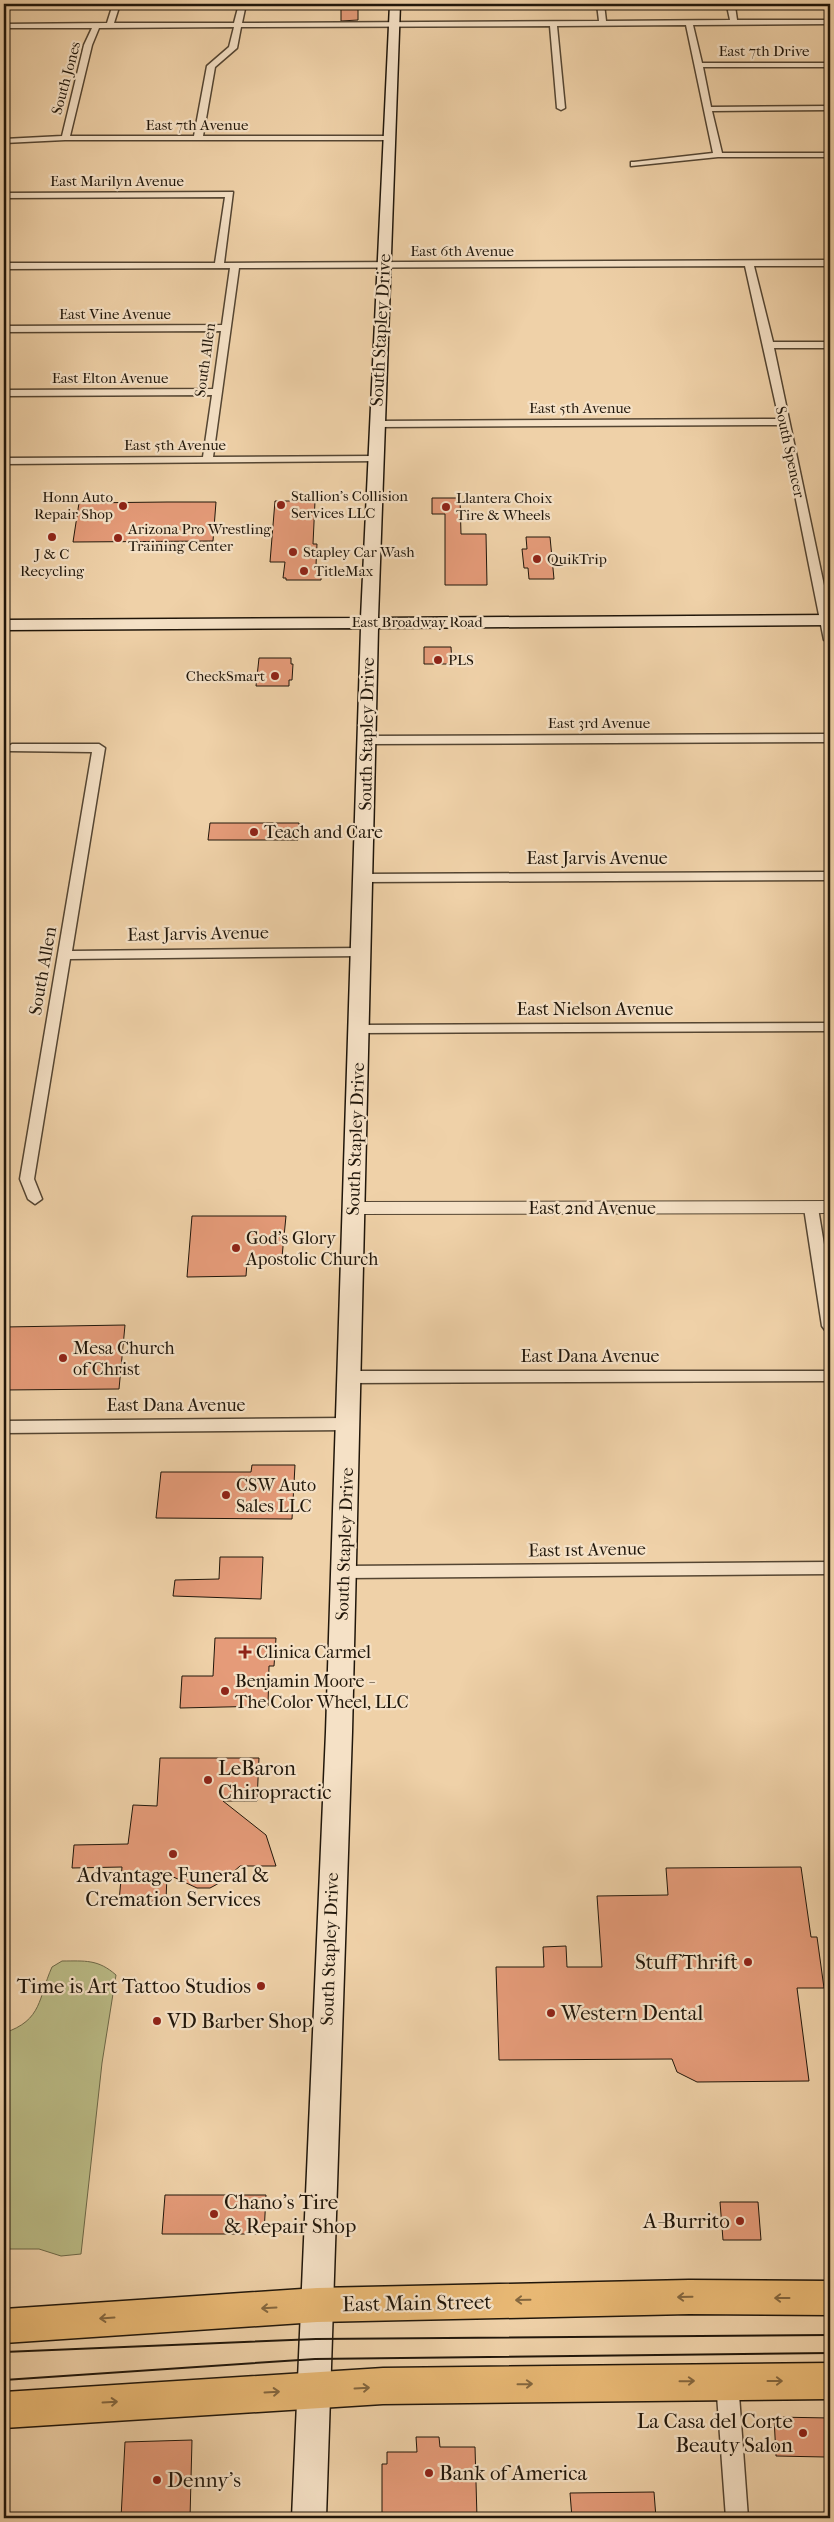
<svg xmlns="http://www.w3.org/2000/svg" width="834" height="2522" font-family="'IM FELL French Canon',serif">
	<rect width="100%" height="100%" fill="#efd1a8"/>
	<filter id="stains"><feTurbulence type="fractalNoise" baseFrequency=".004" numOctaves="4"/><feColorMatrix values="0 0 0 0 .2 0 0 0 0 .09 0 0 0 0 .02 0 0 0 .5 -.17"/></filter>
	<radialGradient id="worn" r=".72"><stop offset=".6" stop-color="#630" stop-opacity="0"/><stop offset="1" stop-color="#630" stop-opacity=".3"/></radialGradient>
	<!-- green -->
	<path fill="#babb86" stroke="#6d6848" d="M 62,1961 C 85,1961 98,1959 116,1975 L 102,2063 L 81,2254 L 61,2256 L 39,2249 L 4,2249 L 4,2033 C 43,2020 38,1998 52,1967 Z"/>
	<!-- building -->
	<path fill="#e59b79" stroke="#20160a" d="M 341,8 L 358,8 L 358,20 L 341,21 Z
		M 432,498 L 460,498 L 461,534 L 486,534 L 487,585 L 445,585 L 445,514 L 432,514 Z
		M 275,501 L 315,501 L 313,544 L 317,544 L 316,565 L 322,565 L 321,580 L 286,580 L 286,578 L 283,578 L 285,562 L 270,562 Z
		M 167,502 L 216,502 L 213,541 L 73,542 L 79,503 Z
		M 526,537 L 550,537 L 554,579 L 529,579 L 528,568 L 524,568 L 522,549 L 527,549 Z
		M 424,647 L 451,647 L 452,664 L 424,664 Z
		M 259,658 L 291,658 L 291,664 L 293,664 L 292,680 L 289,680 L 289,686 L 256,686 Z
		M 210,823 L 299,823 L 298,840 L 208,840 Z
		M 192,1216 L 286,1216 L 282,1257 L 274,1257 L 274,1263 L 247,1263 L 246,1276 L 187,1277 Z
		M 125,1325 L 119,1389 L 4,1390 L 4,1327 Z
		M 252,1465 L 295,1465 L 292,1519 L 156,1518 L 161,1472 L 251,1472 Z
		M 220,1557 L 263,1557 L 261,1599 L 173,1596 L 175,1580 L 219,1579 Z
		M 215,1638 L 276,1638 L 274,1666 L 269,1666 L 268,1706 L 180,1708 L 182,1676 L 213,1676 Z
		M 160,1758 L 259,1758 L 257,1801 L 223,1801 L 266,1835 L 276,1866 L 240,1866 L 223,1881 L 210,1888 L 197,1888 L 167,1874 L 166,1901 L 119,1902 L 122,1867 L 72,1868 L 74,1845 L 128,1844 L 133,1805 L 157,1806 Z
		M 801,1867 L 811,1937 L 817,1937 L 824,1988 L 797,1988 L 809,2081 L 697,2082 L 677,2072 L 672,2059 L 499,2060 L 496,1967 L 544,1967 L 543,1947 L 566,1946 L 567,1967 L 602,1967 L 597,1896 L 668,1895 L 666,1868 Z
		M 165,2195 L 266,2195 L 264,2234 L 162,2234 Z
		M 720,2202 L 758,2202 L 761,2240 L 723,2240 Z
		M 774,2417 L 830,2418 L 830,2448 L 825,2448 L 825,2457 L 776,2456 Z
		M 416,2437 L 439,2437 L 440,2447 L 475,2447 L 477,2518 L 382,2518 L 382,2464 L 387,2464 L 387,2452 L 417,2452 Z
		M 192,2440 L 190,2518 L 121,2518 L 125,2442 Z
		M 654,2492 L 656,2518 L 572,2518 L 570,2493 Z"/>
	<g fill="none" stroke-linecap="round" stroke-linejoin="round">
		<!-- minor casing -->
		<g stroke="#544532" stroke-width="3">
			<path id="minor" d="M 113,4 L 120,4 L 114,23 L 234,23 L 239,4 L 246,4 L 242,23 L 599,21 L 597,4 L 604,4 L 606,21 L 730,20 L 727,6 L 731,4 L 735,6 L 737,20 L 830,20 L 830,24 L 693,25 L 702,63 L 830,63 L 830,67 L 703,67 L 711,107 L 830,106 L 830,110 L 712,111 L 722,153 L 830,153 L 830,157 L 718,157 L 631,166 L 631,162 L 634,162 L 713,153 L 686,25 L 557,26 L 565,108 L 561,110 L 557,108 L 550,26 L 241,27 L 237,48 L 215,67 L 203,136 L 393,136 L 393,140 L 65,140 L 4,143 L 4,139 L 62,136 L 84,45 L 92,28 L 4,28 L 4,24 L 107,23 ZM 234,27 L 229,47 L 207,66 L 194,136 L 70,136 L 92,45 L 99,28 Z
				M 233,192 L 224,263 L 830,260 L 830,266 L 754,266 L 773,342 L 830,342 L 830,348 L 774,348 L 830,614 L 830,643 L 824,640 L 781,425 L 377,427 L 372,424 L 377,421 L 779,419 L 745,266 L 239,268 L 213,457 L 375,456 L 379,457 L 379,461 L 4,464 L 4,458 L 203,457 L 212,395 L 4,396 L 4,390 L 213,389 L 221,331 L 4,332 L 4,326 L 222,325 L 230,268 L 4,269 L 4,263 L 215,263 L 225,197 L 4,198 L 4,193 Z
				M 830,734 L 830,742 L 368,744 L 362,740 L 368,736 Z
				M 12,744 L 99,744 L 105,748 L 72,951 L 361,948 L 368,952 L 361,956 L 70,959 L 34,1179 L 42,1199 L 35,1204 L 28,1199 L 20,1179 L 92,752 L 8,751 L 6,748 Z
				M 830,872 L 830,880 L 364,882 L 358,878 L 364,874 Z
				M 830,1023 L 830,1031 L 360,1033 L 353,1029 L 360,1025 Z
				M 811,1203 L 818,1208 L 830,1281 L 830,1331 L 825,1330 L 822,1326 L 804,1208 Z
				M 349,1371 L 830,1371 L 830,1381 L 349,1383 L 343,1381 L 341,1377 L 343,1373 Z
				M 348,1418 L 354,1420 L 356,1424 L 354,1428 L 348,1430 L 4,1433 L 4,1421 Z
				M 830,1562 L 830,1574 L 344,1578 L 338,1577 L 336,1572 L 338,1567 L 344,1566 Z
				M 727,2370 L 735,2373 L 738,2381 L 748,2518 L 726,2518 L 716,2381 L 719,2373 Z"/>
		</g>
		<!-- tertiary casing -->
		<g stroke="#544532" stroke-width="2">
			<path id="tertiary" d="M 830,1201 L 830,1213 L 354,1214 L 348,1212 L 345,1208 L 348,1204 L 354,1202 Z"/>
		</g>
		<!-- secondary casing -->
		<g stroke="#20160a" stroke-width="3">
			<path id="secondary" d="M 390,4 L 400,4 L 378,618 L 830,615 L 830,625 L 378,628 L 352,1732 L 326,2518 L 292,2518 L 326,1732 L 361,628 L 4,630 L 4,620 L 361,618 Z"/>
		</g>
		<!-- primary casing -->
		<g stroke="#20160a" stroke-width="3">
			<path id="primary" d="M 689,2280 L 830,2281 L 830,2315 L 689,2314 L 317,2322 L 4,2343 L 4,2309 L 317,2288 Z
				M 830,2363 L 830,2399 L 383,2404 L 4,2428 L 4,2392 L 383,2368 Z"/>
		</g>
		<!-- minor -->
		<use href="#minor" fill="#f5e1c6" fill-rule="evenodd"/>
		<!-- tertiary -->
		<use href="#tertiary" fill="#f5e1c6" fill-rule="evenodd"/>
		<!-- secondary -->
		<use href="#secondary" fill="#f5e1c6" fill-rule="evenodd"/>
		<!-- primary -->
		<use href="#primary" fill="#e8b874" fill-rule="evenodd"/>
		<!-- tram -->
		<path stroke="#20160a" stroke-width="2" d="M 4,2352 L 316,2339 L 830,2335
			M 4,2380 L 315,2359 L 830,2353"/>
	</g>
	<!-- one-way arrows -->
	<defs><path id="oneway-shaft" d="M-6 0H5M1.5-3L5.5 0L1.5 3" fill="none" stroke-width="1.6" stroke-linecap="round" stroke-linejoin="round" transform="scale(1.25)"/></defs>
	<g stroke="#84673f">
		<use href="#oneway-shaft" transform="translate(685 2297) rotate(179)"/>
		<use href="#oneway-shaft" transform="translate(782 2298) rotate(-180)"/>
		<use href="#oneway-shaft" transform="translate(523 2300) rotate(179)"/>
		<use href="#oneway-shaft" transform="translate(269 2308) rotate(177)"/>
		<use href="#oneway-shaft" transform="translate(107 2318) rotate(176)"/>
		<use href="#oneway-shaft" transform="translate(687 2381) rotate(-1)"/>
		<use href="#oneway-shaft" transform="translate(775 2381)"/>
		<use href="#oneway-shaft" transform="translate(525 2384) rotate(-1)"/>
		<use href="#oneway-shaft" transform="translate(362 2388) rotate(-3)"/>
		<use href="#oneway-shaft" transform="translate(272 2392) rotate(-3)"/>
		<use href="#oneway-shaft" transform="translate(110 2402) rotate(-3)"/>
	</g>
	<!-- markers -->
	<g fill="#8f2418" stroke="#f5e1c6" stroke-width="2">
		<circle cx="281" cy="505" r="5"/>
		<circle cx="123" cy="506" r="5"/>
		<circle cx="446" cy="507" r="5"/>
		<circle cx="52" cy="537" r="5"/>
		<circle cx="118" cy="538" r="5"/>
		<circle cx="293" cy="552" r="5"/>
		<circle cx="537" cy="559" r="5"/>
		<circle cx="304" cy="571" r="5"/>
		<circle cx="438" cy="660" r="5"/>
		<circle cx="275" cy="676" r="5"/>
		<circle cx="254" cy="832" r="5"/>
		<circle cx="236" cy="1248" r="5"/>
		<circle cx="63" cy="1358" r="5"/>
		<circle cx="226" cy="1495" r="5"/>
		<path d="M242.5 1644.5h5v5h5v5h-5v5h-5v-5h-5v-5h5z"/>
		<circle cx="225" cy="1691" r="5"/>
		<circle cx="208" cy="1780" r="5"/>
		<circle cx="173" cy="1854" r="5"/>
		<circle cx="748" cy="1962" r="5"/>
		<circle cx="261" cy="1986" r="5"/>
		<circle cx="551" cy="2013" r="5"/>
		<circle cx="157" cy="2021" r="5"/>
		<circle cx="214" cy="2214" r="5"/>
		<circle cx="740" cy="2221" r="5"/>
		<circle cx="803" cy="2433" r="5"/>
		<circle cx="429" cy="2473" r="5"/>
		<circle cx="157" cy="2480" r="5"/>
	</g>
	<g text-anchor="middle" dominant-baseline="central" stroke-width="4.5" stroke-linejoin="round" paint-order="stroke">
		<!-- far-street labels -->
		<g font-size="15" fill="#20160a" stroke="#f5e1c6">
			<text x="764" y="51">East 7th Drive</text>
			<text transform="translate(66 78) rotate(-75)">South Jones</text>
			<text x="197" y="125">East 7th Avenue</text>
			<text x="117" y="181">East Marilyn Avenue</text>
			<text x="462" y="251">East 6th Avenue</text>
			<text x="115" y="314">East Vine Avenue</text>
			<text transform="translate(205 360) rotate(-82)">South Allen</text>
			<text x="110" y="378">East Elton Avenue</text>
			<text x="580" y="408">East 5th Avenue</text>
			<text x="175" y="445">East 5th Avenue</text>
			<text transform="translate(790 452) rotate(78)">South Spencer</text>
			<text x="417" y="622">East Broadway Road</text>
			<text x="599" y="723">East 3rd Avenue</text>
		</g>
		<!-- far-poi labels -->
		<g font-size="15" fill="#20160a" stroke="#f5e1c6" text-anchor="start">
			<text x="291" y="496">Stallion's Collision<tspan x="291" dy="17">Services LLC</tspan></text>
			<text x="113" y="497" text-anchor="end">Honn Auto<tspan x="113" dy="17">Repair Shop</tspan></text>
			<text x="456" y="498">Llantera Choix<tspan x="456" dy="17">Tire &amp; Wheels</tspan></text>
			<text x="128" y="529">Arizona Pro Wrestling<tspan x="128" dy="17">Training Center</tspan></text>
			<text x="303" y="552">Stapley Car Wash</text>
			<text x="52" y="554" text-anchor="middle">J &amp; C<tspan x="52" dy="17">Recycling</tspan></text>
			<text x="547" y="559">QuikTrip</text>
			<text x="314" y="571">TitleMax</text>
			<text x="448" y="660">PLS</text>
			<text x="265" y="676" text-anchor="end">CheckSmart</text>
		</g>
		<!-- street labels -->
		<g font-size="18" fill="#20160a" stroke="#f5e1c6">
			<text transform="translate(381 330) rotate(-87)">South Stapley Drive</text>
			<text transform="translate(367 734) rotate(-89)">South Stapley Drive</text>
			<text x="597" y="858">East Jarvis Avenue</text>
			<text transform="translate(198 934) rotate(-1)">East Jarvis Avenue</text>
			<text transform="translate(43 971) rotate(-80)">South Allen</text>
			<text x="595" y="1009">East Nielson Avenue</text>
			<text transform="translate(356 1139) rotate(-88)">South Stapley Drive</text>
			<text x="592" y="1208">East 2nd Avenue</text>
			<text x="590" y="1356">East Dana Avenue</text>
			<text x="176" y="1405">East Dana Avenue</text>
			<text transform="translate(345 1544) rotate(-88)">South Stapley Drive</text>
			<text transform="translate(587 1550) rotate(-1)">East 1st Avenue</text>
			<text transform="translate(330 1949) rotate(-88)">South Stapley Drive</text>
		</g>
		<!-- poi labels -->
		<g font-size="18" fill="#20160a" stroke="#f5e1c6" text-anchor="start">
			<text x="264" y="832">Teach and Care</text>
			<text x="246" y="1238">God’s Glory<tspan x="246" dy="21">Apostolic Church</tspan></text>
			<text x="73" y="1348">Mesa Church<tspan x="73" dy="21">of Christ</tspan></text>
			<text x="236" y="1485">CSW Auto<tspan x="236" dy="21">Sales LLC</tspan></text>
			<text x="256" y="1652">Clinica Carmel</text>
			<text x="235" y="1681">Benjamin Moore -<tspan x="235" dy="21">The Color Wheel, LLC</tspan></text>
		</g>
		<!-- near-poi labels -->
		<g font-size="21" fill="#20160a" stroke="#f5e1c6" text-anchor="start">
			<text x="218" y="1768">LeBaron<tspan x="218" dy="24">Chiropractic</tspan></text>
			<text x="173" y="1875" text-anchor="middle">Advantage Funeral &amp;<tspan x="173" dy="24">Cremation Services</tspan></text>
			<text x="738" y="1962" text-anchor="end">Stuff Thrift</text>
			<text x="251" y="1986" text-anchor="end">Time is Art Tattoo Studios</text>
			<text x="561" y="2013">Western Dental</text>
			<text x="167" y="2021">VD Barber Shop</text>
			<text x="224" y="2202">Chano's Tire<tspan x="224" dy="24">&amp; Repair Shop</tspan></text>
			<text x="730" y="2221" text-anchor="end">A-Burrito</text>
			<text x="793" y="2421" text-anchor="end">La Casa del Corte<tspan x="793" dy="24">Beauty Salon</tspan></text>
			<text x="439" y="2473">Bank of America</text>
			<text x="167" y="2480">Denny's</text>
		</g>
		<!-- near-street labels -->
		<g font-size="21" fill="#20160a" stroke="#f5e1c6">
			<text transform="translate(417 2303) rotate(-1)">East Main Street</text>
		</g>
	</g>
	<!-- margin -->
	<rect width="834" height="2522" fill="none" stroke="#efd1a8" stroke-width="20"/>
	<rect x="5" y="5" width="824" height="2512" fill="none" stroke="#20160a" stroke-width="2.5"/>
	<rect x="10" y="10" width="814" height="2502" fill="none" stroke="#20160a"/>
	<rect width="100%" height="100%" filter="url(#stains)"/>
	<rect width="100%" height="100%" fill="url(#worn)"/>
</svg>
